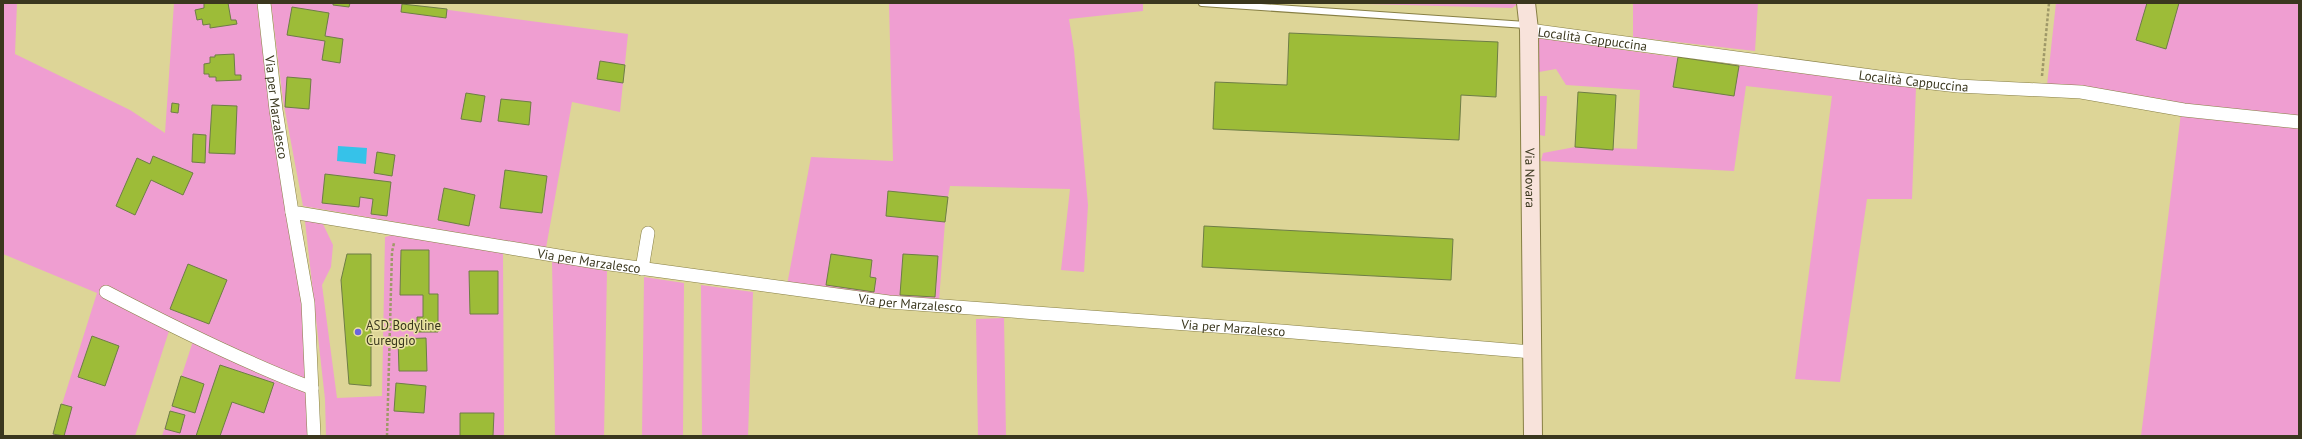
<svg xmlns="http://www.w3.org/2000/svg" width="2302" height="439" font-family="'PT Sans',sans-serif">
	<rect width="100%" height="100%" fill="#ddd597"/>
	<!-- green -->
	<path fill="#ef9ed1" d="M 3,3 L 17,3 L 15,54 L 130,110 L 165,133 L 174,3 L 257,3 L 267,88 L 304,307 L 310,436 L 162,436 L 193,341 L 169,331 L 135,436 L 52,436 L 97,293 L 3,254 Z
		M 271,3 L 397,3 L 628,34 L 620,112 L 572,102 L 546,248 L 303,206 L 283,100 Z
		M 889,3 L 1143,3 L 1143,11 L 1069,19 L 1074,50 L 1088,205 L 1084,272 L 1061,270 L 1070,189 L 950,186 L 948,197 L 886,216 L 945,222 L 939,301 L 787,285 L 811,157 L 893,161 Z
		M 1331,3 L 1519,3 L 1512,8 Z
		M 1633,3 L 1758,3 L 1755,51 L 1633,37 Z
		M 2056,3 L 2299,3 L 2299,118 L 2184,107 L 2164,99 L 2047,85 Z
		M 1539,38 L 1738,66 L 1746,64 L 1916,87 L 1912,199 L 1867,199 L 1840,382 L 1795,379 L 1832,96 L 1746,86 L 1734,171 L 1541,161 L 1543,153 L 1575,147 L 1637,149 L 1640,90 L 1566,85 L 1556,69 L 1539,72 Z
		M 1540,96 L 1547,96 L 1545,136 L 1539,135 Z
		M 2181,113 L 2299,127 L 2299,436 L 2141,436 Z
		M 310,220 L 323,224 L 333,245 L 331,267 L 322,285 L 337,398 L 382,396 L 385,237 L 396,234 L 503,253 L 504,436 L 326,436 L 325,399 L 305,221 Z
		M 552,261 L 607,271 L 604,436 L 555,436 Z
		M 644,277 L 684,283 L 683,436 L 642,436 Z
		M 701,285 L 753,292 L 748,436 L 702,436 Z
		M 1004,318 L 1006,436 L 978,436 L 976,319 Z"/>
	<!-- water -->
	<path fill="#36c2e9" d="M 338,146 L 367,148 L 366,164 L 337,161 Z"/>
	<!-- building -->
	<path fill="#9dbc38" stroke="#6e7d46" d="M 204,3 L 228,3 L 231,20 L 236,20 L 237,24 L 210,28 L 210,24 L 203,25 L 202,19 L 197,20 L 195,10 L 204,8 Z
		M 333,3 L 350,3 L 349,7 L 333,5 Z
		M 2147,3 L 2179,3 L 2166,49 L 2136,40 Z
		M 402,4 L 447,9 L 446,18 L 401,12 Z
		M 292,7 L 329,13 L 325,36 L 343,39 L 340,63 L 322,60 L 325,41 L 287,35 Z
		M 1289,33 L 1498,42 L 1496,97 L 1461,95 L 1459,140 L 1213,129 L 1215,82 L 1287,85 Z
		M 234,54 L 235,75 L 241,75 L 241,80 L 216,81 L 216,77 L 209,77 L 209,74 L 204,74 L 204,64 L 210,63 L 210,57 L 215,57 L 215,55 Z
		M 1678,57 L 1739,66 L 1734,96 L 1673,87 Z
		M 600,61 L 625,65 L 623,83 L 597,79 Z
		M 287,77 L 311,79 L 309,109 L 285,107 Z
		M 1578,92 L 1616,95 L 1613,150 L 1575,147 Z
		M 466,93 L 485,96 L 481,122 L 461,119 Z
		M 501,99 L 531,102 L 529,125 L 498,121 Z
		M 172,103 L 179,104 L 178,113 L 171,112 Z
		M 212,105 L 237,106 L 235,154 L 209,153 Z
		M 193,134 L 206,135 L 205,163 L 192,162 Z
		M 377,152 L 395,155 L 392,176 L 374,173 Z
		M 153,156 L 193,173 L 183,195 L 151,180 L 135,215 L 116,206 L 137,158 L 150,164 Z
		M 505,170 L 547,176 L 542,213 L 500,208 Z
		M 325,174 L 391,182 L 387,216 L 371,214 L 373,199 L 360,197 L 359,207 L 322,203 Z
		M 444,188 L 475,195 L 469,226 L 438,220 Z
		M 888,191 L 948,197 L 945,222 L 886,216 Z
		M 1204,226 L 1453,239 L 1451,280 L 1202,267 Z
		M 401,250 L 429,250 L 429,294 L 438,294 L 438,332 L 417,332 L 417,317 L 423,317 L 423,295 L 400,295 Z
		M 347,254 L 371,254 L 371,386 L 349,384 L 341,280 Z
		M 831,254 L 872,260 L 870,277 L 876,278 L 874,292 L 826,285 Z
		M 903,254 L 938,256 L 935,297 L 900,295 Z
		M 188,264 L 227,280 L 209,324 L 170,309 Z
		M 469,271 L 498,271 L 498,314 L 470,314 Z
		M 92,336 L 119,346 L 105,386 L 78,377 Z
		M 426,338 L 427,371 L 399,371 L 398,339 Z
		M 220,365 L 274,383 L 264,413 L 232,402 L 220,436 L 196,436 Z
		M 181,376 L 204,384 L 195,413 L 172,406 Z
		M 396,383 L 426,386 L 424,413 L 394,411 Z
		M 61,404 L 72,407 L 64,436 L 53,434 Z
		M 170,411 L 185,415 L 180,433 L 165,429 Z
		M 460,413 L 494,413 L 493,436 L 460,436 Z"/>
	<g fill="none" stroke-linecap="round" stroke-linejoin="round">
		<!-- lane casing -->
		<g stroke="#877f44" stroke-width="8">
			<path id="lane" d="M 1202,3 L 1526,25"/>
		</g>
		<!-- street casing -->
		<g stroke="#877f44" stroke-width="14">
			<g id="street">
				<path id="s1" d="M 264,3 L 276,110 L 292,212 L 595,262 L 889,302 L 1281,331 L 1532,352"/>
				<path id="s2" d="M 1529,30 L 1879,77 L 1958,86 L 2081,92 L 2184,110 L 2299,122"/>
				<path d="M 292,212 L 308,303 L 314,436"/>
				<path d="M 642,269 L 648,233"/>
				<path d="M 106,292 C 173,327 241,361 312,388"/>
			</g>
		</g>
		<!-- secondary casing -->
		<g stroke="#877f44" stroke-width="20">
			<g id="secondary">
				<path id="s3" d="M 1526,3 L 1529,30 L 1533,436"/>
			</g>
		</g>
		<!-- path -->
		<path stroke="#9f9969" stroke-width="2.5" stroke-dasharray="3 2" stroke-linecap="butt" d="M 2042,76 L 2049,3
			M 387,436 L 392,252 L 394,243"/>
		<!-- lane -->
		<use href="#lane" stroke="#fff" stroke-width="6"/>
		<!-- street -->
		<use href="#street" stroke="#fff" stroke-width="13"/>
		<!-- secondary -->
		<use href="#secondary" stroke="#f8e3db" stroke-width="18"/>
	</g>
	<!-- markers -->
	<circle fill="#6c65df" stroke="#eae2a4" stroke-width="1.5" cx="358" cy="332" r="4"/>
	<g text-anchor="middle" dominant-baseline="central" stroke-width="3" stroke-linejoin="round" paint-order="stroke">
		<!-- street labels -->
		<g font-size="13" fill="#3a371e" stroke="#eae2a4">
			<text stroke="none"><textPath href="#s2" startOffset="64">Località Cappuccina</textPath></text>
			<text stroke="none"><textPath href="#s2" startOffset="388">Località Cappuccina</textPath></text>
			<text stroke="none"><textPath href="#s1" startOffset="105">Via per Marzalesco</textPath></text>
			<text stroke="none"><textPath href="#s3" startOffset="175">Via Novara</textPath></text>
			<text stroke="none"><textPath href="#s1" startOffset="512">Via per Marzalesco</textPath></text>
			<text stroke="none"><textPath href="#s1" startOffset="836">Via per Marzalesco</textPath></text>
			<text stroke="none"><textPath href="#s1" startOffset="1160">Via per Marzalesco</textPath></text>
		</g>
		<!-- poi labels -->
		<g font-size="13" fill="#3a371e" stroke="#eae2a4" text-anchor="start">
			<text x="366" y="325">ASD Bodyline<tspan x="366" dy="15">Cureggio</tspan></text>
		</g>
	</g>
	<!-- border -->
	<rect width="2302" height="439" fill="none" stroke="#3a371e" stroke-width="8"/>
</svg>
